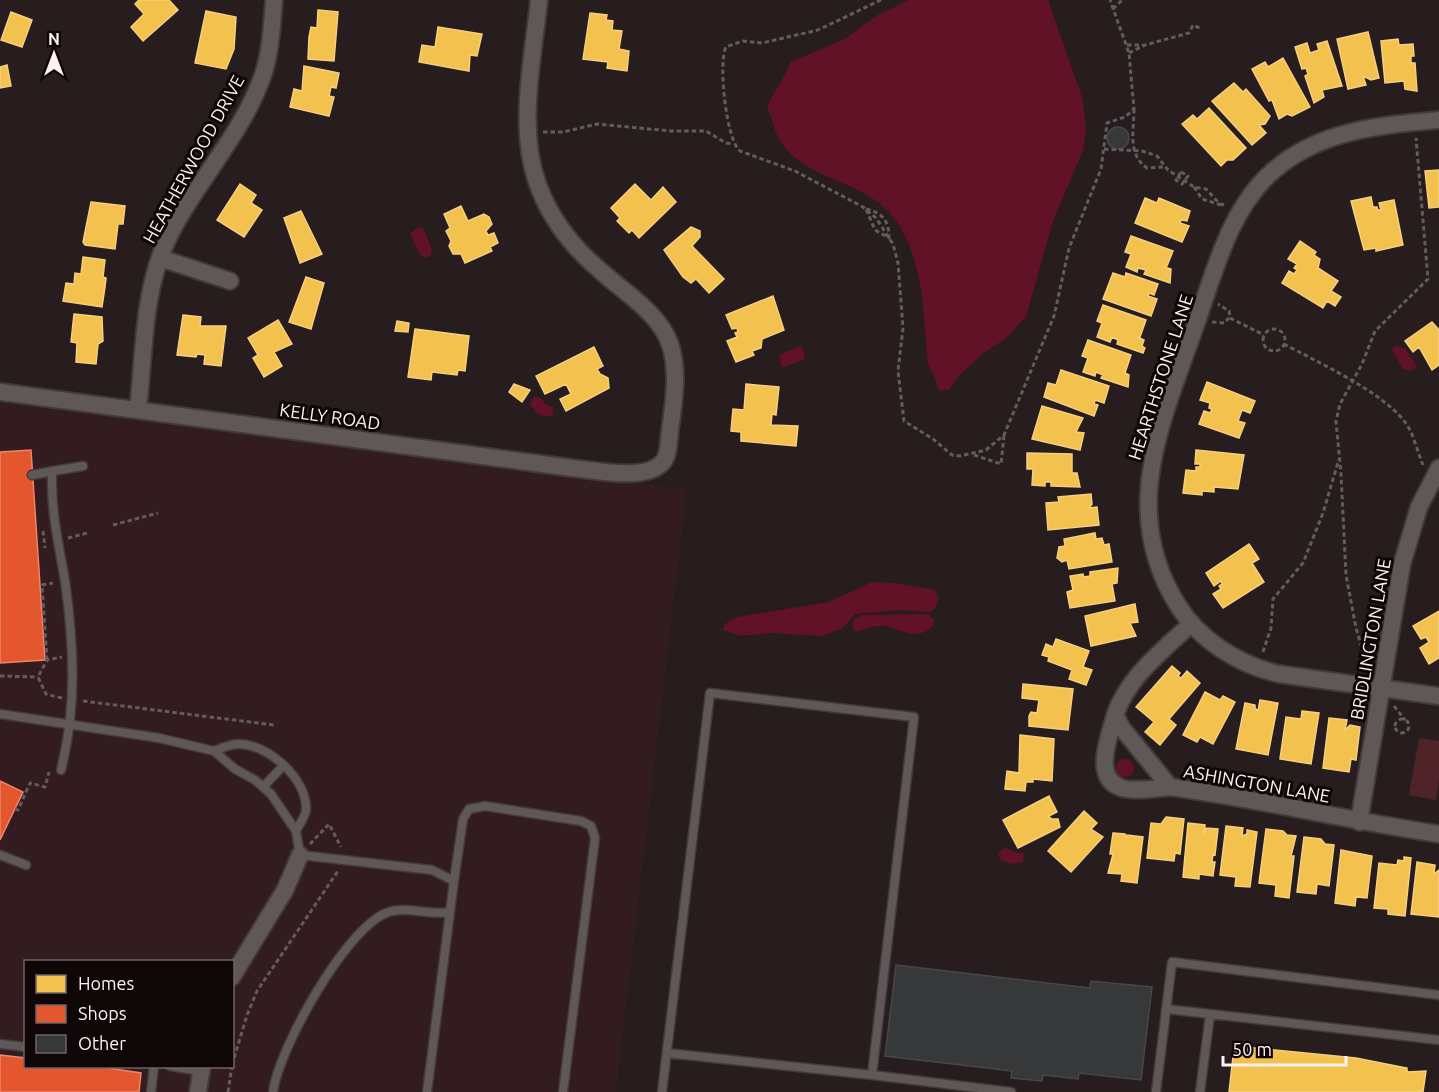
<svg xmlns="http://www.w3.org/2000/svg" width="1439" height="1092" font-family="Ubuntu,sans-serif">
	<rect width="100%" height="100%" fill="#271d1e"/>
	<!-- built -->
	<path fill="#331c1f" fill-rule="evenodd" d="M 0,402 L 687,489 L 616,1092 L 0,1092 ZM 26,962 L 232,962 L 232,1066 L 26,1066 Z"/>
	<!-- green -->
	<path fill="#502329" d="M 1419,738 L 1439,741 L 1439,780 L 1436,800 L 1409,795 Z"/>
	<!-- water -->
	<path fill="#611226" d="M 909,0 L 1048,0 L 1083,100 L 1086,132 L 1083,150 L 1053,221 L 1026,317 L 1005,339 L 985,352 L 959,375 L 949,390 L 941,391 L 937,387 C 937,375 927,368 927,357 C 924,309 922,237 880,204 C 849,178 798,176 778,137 C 773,127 772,117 767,107 C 774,91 785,78 790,62 L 843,40 L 878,15 Z
		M 418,227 L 423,228 L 432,249 L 431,255 L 426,258 L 420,255 L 410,234 Z
		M 800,346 L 803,348 L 805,359 L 784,367 L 781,365 L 779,355 Z
		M 1394,346 L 1405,348 L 1417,367 L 1411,371 L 1403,369 L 1392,350 Z
		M 534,397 L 541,398 L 545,404 L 553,407 L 553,415 C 544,420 533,412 530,403 Z
		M 872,582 L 894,583 L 935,590 L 939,599 L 935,608 L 929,612 L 899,610 L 855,614 L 843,628 L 822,636 L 770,633 L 741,636 L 723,630 L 725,624 L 737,617 L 829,602 Z
		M 928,614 L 934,620 L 932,627 C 917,641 901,630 886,626 C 877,624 864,630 856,632 L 852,627 L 854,619 L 862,615 Z
		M1116 768a9 9 0 1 1 18 0a9 9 0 1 1-18 0Z
		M 1006,847 L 1013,852 L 1024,854 L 1023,862 L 1011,864 L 1000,859 L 998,853 Z"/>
	<!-- homes -->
	<path fill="#f2c14e" stroke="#f6cf7f" stroke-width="1.5" d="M 139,0 L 169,0 L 178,10 L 143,41 L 131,27 L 144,14 L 135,4 Z
		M 318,10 L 338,12 L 334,61 L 308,59 L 309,37 L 311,27 L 317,28 Z
		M 206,11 L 236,17 L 234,49 L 226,69 L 195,63 Z
		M 11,12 L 32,20 L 22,47 L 1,40 Z
		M 590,13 L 607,15 L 606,20 L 613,21 L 612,30 L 622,31 L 619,49 L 629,51 L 627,71 L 607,68 L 608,62 L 583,59 Z
		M 438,27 L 482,34 L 477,56 L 470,55 L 469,71 L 419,62 L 422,45 L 435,47 Z
		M 1368,32 L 1379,78 L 1371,80 L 1363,76 L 1366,85 L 1348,89 L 1337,39 Z
		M 1398,39 L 1399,45 L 1413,44 L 1414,56 L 1411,56 L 1411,63 L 1415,63 L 1417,91 L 1405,89 L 1404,81 L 1385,83 L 1381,41 Z
		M 1327,41 L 1342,86 L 1322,90 L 1324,97 L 1314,103 L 1305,76 L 1308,74 L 1306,68 L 1302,69 L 1295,47 L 1307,43 L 1310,53 L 1319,50 L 1317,44 Z
		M 1283,58 L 1310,107 L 1292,116 L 1287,114 L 1279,119 L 1272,100 L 1269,101 L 1252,69 L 1265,62 L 1268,67 Z
		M 7,65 L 11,86 L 0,88 L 0,67 Z
		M 304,66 L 339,73 L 336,88 L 331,87 L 329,96 L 334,97 L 329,116 L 290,107 L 294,89 L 302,91 Z
		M 1234,83 L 1243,92 L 1246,89 L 1270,116 L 1265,124 L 1259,125 L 1266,133 L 1252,145 L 1212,101 Z
		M 1209,108 L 1246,148 L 1233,160 L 1227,160 L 1221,166 L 1182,124 L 1193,115 L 1197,119 Z
		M 1439,170 L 1439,207 L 1429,208 L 1425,171 Z
		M 240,184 L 256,195 L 251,203 L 262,210 L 244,237 L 217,220 Z
		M 635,184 L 651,200 L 663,187 L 676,202 L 639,238 L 632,230 L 629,233 L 617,221 L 620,218 L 611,208 Z
		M 1371,197 L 1373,207 L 1377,207 L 1378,210 L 1381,210 L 1379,203 L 1394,200 L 1403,245 L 1376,251 L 1376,248 L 1364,250 L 1351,201 Z
		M 1145,198 L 1157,203 L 1159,198 L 1190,211 L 1187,221 L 1181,220 L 1180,223 L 1189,226 L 1182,242 L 1135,223 Z
		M 91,202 L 125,206 L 123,224 L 118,224 L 115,249 L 85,245 L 83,242 Z
		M 461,206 L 468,221 L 484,214 L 489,217 L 492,224 L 486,231 L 488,235 L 494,233 L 498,243 L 490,247 L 492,251 L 465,263 L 461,254 L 453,254 L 449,246 L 451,241 L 446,231 L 450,228 L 444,214 Z
		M 301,211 L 322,254 L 300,263 L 284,218 Z
		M 691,227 L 700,231 L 700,237 L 692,246 L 724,279 L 709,293 L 696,279 L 691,283 L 683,277 L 664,250 Z
		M 1131,236 L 1173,251 L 1167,266 L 1164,267 L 1171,269 L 1170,283 L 1144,274 L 1146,270 L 1138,268 L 1137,272 L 1126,267 L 1131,254 L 1125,252 Z
		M 1300,241 L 1316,252 L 1314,255 L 1320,259 L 1318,268 L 1338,281 L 1331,291 L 1341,297 L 1335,306 L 1327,301 L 1323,308 L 1282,283 L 1289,271 L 1294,274 L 1297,270 L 1294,268 L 1297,264 L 1288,259 Z
		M 83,257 L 105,260 L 103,277 L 106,278 L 105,287 L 102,307 L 63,301 L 66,283 L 74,284 L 75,273 L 81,274 Z
		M 1113,273 L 1125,277 L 1126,273 L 1158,284 L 1154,295 L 1149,293 L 1148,296 L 1157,299 L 1151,316 L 1103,299 Z
		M 306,277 L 324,283 L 311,329 L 289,322 Z
		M 773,296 L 784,330 L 762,339 L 761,348 L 752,351 L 754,355 L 736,362 L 727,341 L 737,337 L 735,333 L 738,332 L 737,328 L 732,329 L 726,315 Z
		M 1103,305 L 1146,320 L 1140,337 L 1137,337 L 1144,340 L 1142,346 L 1145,348 L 1143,353 L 1117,344 L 1118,340 L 1112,337 L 1110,342 L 1097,337 L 1102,323 L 1097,321 Z
		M 74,314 L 102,317 L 103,341 L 98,344 L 96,364 L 76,362 L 77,343 L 71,342 Z
		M 183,315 L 201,317 L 200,326 L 226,326 L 221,366 L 204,364 L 205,355 L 197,354 L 196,357 L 177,355 Z
		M 278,320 L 292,344 L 274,352 L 282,366 L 264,377 L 253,358 L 258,355 L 248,338 Z
		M 397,321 L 409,323 L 408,332 L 395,331 Z
		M 1432,322 L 1439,330 L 1439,365 L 1432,370 L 1419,347 L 1413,352 L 1405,341 Z
		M 415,329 L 469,336 L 465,371 L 458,370 L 457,375 L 432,372 L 431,380 L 408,377 Z
		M 1088,340 L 1131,355 L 1125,373 L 1129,375 L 1128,387 L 1101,378 L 1103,375 L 1096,372 L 1095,376 L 1083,372 L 1088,358 L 1082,356 Z
		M 594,347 L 603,366 L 597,369 L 600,374 L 608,378 L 609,388 L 566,411 L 560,399 L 571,394 L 566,384 L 545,394 L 536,376 Z
		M 1061,370 L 1109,386 L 1104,403 L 1095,400 L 1094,404 L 1098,405 L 1094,416 L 1044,397 L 1048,383 L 1056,385 Z
		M 1207,382 L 1255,401 L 1250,413 L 1242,410 L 1238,421 L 1245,423 L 1239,438 L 1199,424 L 1204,411 L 1210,413 L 1212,409 L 1209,408 L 1210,403 L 1200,400 Z
		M 514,384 L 530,390 L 522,402 L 509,392 Z
		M 746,384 L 779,387 L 776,415 L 772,414 L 771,425 L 798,426 L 796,446 L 741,441 L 741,432 L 731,431 L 733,409 L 744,410 Z
		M 1042,406 L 1083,418 L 1076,432 L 1084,433 L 1080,450 L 1032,439 Z
		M 1196,450 L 1244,455 L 1238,489 L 1214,487 L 1214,492 L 1202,491 L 1202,495 L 1183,493 L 1186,470 L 1196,471 L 1196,467 L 1200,467 L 1200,464 L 1195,464 Z
		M 1027,453 L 1072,454 L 1072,473 L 1077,473 L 1080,487 L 1051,486 L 1051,482 L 1045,482 L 1045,486 L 1032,485 L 1033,469 L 1027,469 Z
		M 1091,494 L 1092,504 L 1089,508 L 1097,507 L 1099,525 L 1048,530 L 1046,503 L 1059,502 L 1058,497 Z
		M 1095,533 L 1096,539 L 1102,538 L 1104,545 L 1109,544 L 1112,562 L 1069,569 L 1067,560 L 1062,562 L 1057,558 L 1059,547 L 1065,546 L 1064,539 Z
		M 1249,544 L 1259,559 L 1252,563 L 1264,582 L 1223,608 L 1213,594 L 1221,589 L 1219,586 L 1222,584 L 1221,581 L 1214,586 L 1206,573 Z
		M 1118,568 L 1117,583 L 1112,584 L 1115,601 L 1070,608 L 1067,592 L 1073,590 L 1070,576 L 1083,574 L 1084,577 L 1090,576 L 1090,572 Z
		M 1135,604 L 1138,622 L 1130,623 L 1136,636 L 1091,646 L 1085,616 Z
		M 1439,611 L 1439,658 L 1429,664 L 1420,648 L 1429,642 L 1426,637 L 1421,639 L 1413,626 Z
		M 1056,639 L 1089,651 L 1083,667 L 1092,670 L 1086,685 L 1069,679 L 1072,670 L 1048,661 L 1049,657 L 1042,655 L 1046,644 L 1053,647 Z
		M 1172,666 L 1180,673 L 1178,676 L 1181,678 L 1187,671 L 1200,683 L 1169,719 L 1176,725 L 1160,745 L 1145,732 L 1154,722 L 1136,707 Z
		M 1023,684 L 1073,689 L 1068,730 L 1029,726 L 1029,716 L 1031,712 L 1037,713 L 1039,700 L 1022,698 Z
		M 1205,692 L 1220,700 L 1223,696 L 1235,702 L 1213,744 L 1200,737 L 1197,742 L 1183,735 Z
		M 1260,700 L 1278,703 L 1268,755 L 1236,749 L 1245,703 L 1255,705 L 1255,708 L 1258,711 Z
		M 1302,711 L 1319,713 L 1311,764 L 1280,759 L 1286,717 L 1301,719 Z
		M 1329,718 L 1347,720 L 1345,730 L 1350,725 L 1360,727 L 1356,760 L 1351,759 L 1349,772 L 1323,768 Z
		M 1020,735 L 1054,739 L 1052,781 L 1033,779 L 1033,782 L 1026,782 L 1025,791 L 1005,789 L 1007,771 L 1019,773 Z
		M 1049,796 L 1057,812 L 1049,816 L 1051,819 L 1058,819 L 1060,827 L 1018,848 L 1003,820 Z
		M 1084,811 L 1097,823 L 1091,829 L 1103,837 L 1071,872 L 1048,851 Z
		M 1166,817 L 1184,819 L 1180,854 L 1175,853 L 1174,861 L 1147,858 L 1151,823 L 1161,824 Z
		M 1188,823 L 1205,825 L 1204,834 L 1206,828 L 1218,829 L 1215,855 L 1213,854 L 1212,862 L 1215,862 L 1213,876 L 1199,874 L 1199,879 L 1183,877 Z
		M 1226,826 L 1243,828 L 1242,836 L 1247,834 L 1247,830 L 1257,832 L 1250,887 L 1235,886 L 1236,877 L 1220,875 Z
		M 1266,829 L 1283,831 L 1287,835 L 1296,836 L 1291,856 L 1294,856 L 1289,898 L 1275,896 L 1276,885 L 1259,883 Z
		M 1113,833 L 1125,834 L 1126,837 L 1127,835 L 1143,837 L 1137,883 L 1121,881 L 1122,874 L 1108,873 L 1113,854 L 1110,854 Z
		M 1304,837 L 1321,839 L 1325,844 L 1334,845 L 1329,886 L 1317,884 L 1316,894 L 1297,892 Z
		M 1341,850 L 1372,856 L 1367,898 L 1356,897 L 1355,906 L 1335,903 Z
		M 1404,857 L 1411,858 L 1405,916 L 1388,914 L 1388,909 L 1374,908 L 1379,863 L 1397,865 L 1398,860 L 1404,861 Z
		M 1417,862 L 1435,865 L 1434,874 L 1439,870 L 1439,917 L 1411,914 Z
		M 1245,1047 L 1356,1058 L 1407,1068 L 1407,1072 L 1426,1071 L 1423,1092 L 1229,1092 L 1234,1048 L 1245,1050 Z"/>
	<!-- shops -->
	<path fill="#e4572e" stroke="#ec8569" stroke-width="1.5" d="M 31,450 L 45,660 L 0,663 L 0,452 Z
		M 0,781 L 23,792 L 0,840 Z
		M 0,1055 L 26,1058 L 26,1066 L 94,1066 L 141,1073 L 139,1092 L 0,1092 Z"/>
	<!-- building -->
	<path fill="#36383a" stroke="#474749" stroke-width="1.5" d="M1107 138a11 11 0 1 1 22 0a11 11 0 1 1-22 0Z
		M 896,965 L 1090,988 L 1091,981 L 1152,987 L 1141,1080 L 1079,1073 L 1078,1079 L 1043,1075 L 1042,1081 L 1011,1078 L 1012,1071 L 885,1056 Z"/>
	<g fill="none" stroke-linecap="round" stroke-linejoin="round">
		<!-- service casing -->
		<g stroke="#423a3a" stroke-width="11">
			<path id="service" d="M 32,475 L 53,471
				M 0,714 L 159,738 L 214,751 L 235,769 L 255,780 L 271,794 L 296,831 L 300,855 L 432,870 L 454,881 L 450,912 C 430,916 405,905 386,913 C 345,930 279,1048 273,1092
				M 214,751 C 223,748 231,743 241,744 C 270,746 307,779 306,810 C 305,817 299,825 296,831
				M 61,770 C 77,707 74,645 65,581 C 59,546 51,512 52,476 L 53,471 L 83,466
				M 264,786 L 283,766
				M 0,855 L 26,865
				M 454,881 L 463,819 L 469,809 L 485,806 L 581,821 L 591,826 L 595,838 L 563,1092
				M 1166,1009 L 1439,1040
				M 0,1044 L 26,1047
				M 667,1053 L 872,1075
				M 170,1066 L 201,1071
				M 151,1092 L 154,1066
				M 427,1092 L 450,912
				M 662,1092 L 710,693 L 914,717 L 872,1075 L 1011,1092
				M 1156,1092 L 1172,962 L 1439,995
				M 1200,1092 L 1210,1015"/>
		</g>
		<!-- minor casing -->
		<g stroke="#423a3a" stroke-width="20">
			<path id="minor" d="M 1439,120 C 1381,125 1319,130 1273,171 C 1229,209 1214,274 1195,327 C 1162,422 1119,510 1177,604 C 1199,640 1239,665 1279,674 L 1439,696
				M 160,258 L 230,281
				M 0,392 L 572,468 C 595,470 654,484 666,457 C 669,449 669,438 670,430 C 674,402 679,371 670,344 C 659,313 625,293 602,272 C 574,249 551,220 538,185 C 517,128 533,59 539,0
				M 138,409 C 144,357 143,296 164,247 C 191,186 243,136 264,72 C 271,49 272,24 274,0
				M 1191,624 C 1162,651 1128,677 1115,715 L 1122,728 L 1170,787 C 1260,799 1349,821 1439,834
				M 1115,715 C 1110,736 1091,778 1122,788 C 1135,792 1156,788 1170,787
				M 1359,822 L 1402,564 L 1419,507 L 1439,468
				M 232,977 L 285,890 L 300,855
				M 198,1092 L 202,1066"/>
		</g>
		<!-- path -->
		<path stroke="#635c5c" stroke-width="3" stroke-dasharray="4.5 3" stroke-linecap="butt" d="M 881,0 L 818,30 L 762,43 L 743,41 L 726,47 C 718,62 726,140 740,151 L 795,171 L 863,207 L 876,218 L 893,244 L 898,263 L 903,328 L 898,371 L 904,421 L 933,439 L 952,455 L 960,456 L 986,450 L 1004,435 L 1054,316 L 1069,248 L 1101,169 L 1107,123 L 1125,117 L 1134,109 L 1129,53 L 1110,0
			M 1113,9 L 1122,0
			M 1127,45 L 1143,45
			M 1129,53 L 1145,45 L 1189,33 L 1193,25 L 1200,28
			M 1134,109 C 1134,131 1127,154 1147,168 L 1164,167
			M 543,132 L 563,132 L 597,124 L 671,131 L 706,131 L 726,143 L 733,144
			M 1104,149 L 1142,151 L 1157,156 L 1168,170 L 1194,187 L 1206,189 L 1220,204 L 1226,205
			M 1181,172 L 1188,176 L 1182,184 L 1176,180 Z
			M 1194,187 L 1202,199 L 1221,205
			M 866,209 C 883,213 889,221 889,238 L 875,230 Z
			M 1230,318 L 1264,335
			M 1212,322 L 1224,323 L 1230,317 L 1229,311 L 1218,304
			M1263 340a11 11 0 1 1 22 0a11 11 0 1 1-22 0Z
			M 1284,344 C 1319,363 1381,391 1405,422 C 1414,434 1417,451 1423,465
			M 974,455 L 1001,464 L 1004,436
			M 113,525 L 158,513
			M 43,531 L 45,548
			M 68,538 L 87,533
			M 1263,652 L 1271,628 L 1273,599 L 1303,563 L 1323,513 L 1339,459
			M 47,660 L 42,585 L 53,583
			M 1368,669 L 1356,628 L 1346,575 L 1341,474 L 1336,421 L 1340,404 L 1362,364 L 1375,331 L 1428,279 L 1416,138
			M 0,676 L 38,677
			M 62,698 L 46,694 L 38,677 L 47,660 L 62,657
			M 83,701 L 274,725
			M 1394,706 L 1405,720
			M1395 726a7 7 0 1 1 14 0a7 7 0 1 1-14 0Z
			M 15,809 L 18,810 L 30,783 L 45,787 L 49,772
			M 310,844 L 329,824 L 341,847
			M 232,1065 L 247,1015 L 257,991 L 338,871
			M 228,1092 L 232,1066"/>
		<!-- service -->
		<use href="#service" stroke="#605858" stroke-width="8"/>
		<!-- minor -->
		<use href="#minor" stroke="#605858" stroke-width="16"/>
	</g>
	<g text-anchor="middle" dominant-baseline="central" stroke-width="6" stroke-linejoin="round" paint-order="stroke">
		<!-- street labels -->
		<g font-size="18" fill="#fef1f2" stroke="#0e0607">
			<text transform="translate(193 159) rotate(-61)">HEATHERWOOD DRIVE</text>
			<text transform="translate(1160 377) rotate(-72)">HEARTHSTONE LANE</text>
			<text transform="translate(330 416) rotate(8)">KELLY ROAD</text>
			<text transform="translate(1370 639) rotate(-80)">BRIDLINGTON LANE</text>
			<text transform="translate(1257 783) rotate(10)">ASHINGTON LANE</text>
		</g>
	</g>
	<!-- legend -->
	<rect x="24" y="960" width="210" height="108" fill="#0e0607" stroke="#6e6465" stroke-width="1.5"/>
	<rect x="36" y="975" width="30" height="18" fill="#f2c14e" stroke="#6e6465" stroke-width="1.5"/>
	<text x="78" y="990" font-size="18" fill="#fef1f2">Homes</text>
	<rect x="36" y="1005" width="30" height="18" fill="#e4572e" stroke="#6e6465" stroke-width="1.5"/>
	<text x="78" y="1020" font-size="18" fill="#fef1f2">Shops</text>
	<rect x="36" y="1035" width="30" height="18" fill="#36383a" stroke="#6e6465" stroke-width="1.5"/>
	<text x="78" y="1050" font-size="18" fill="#fef1f2">Other</text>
	<!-- north arrow -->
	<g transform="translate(54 54)" stroke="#0e0607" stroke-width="4.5" paint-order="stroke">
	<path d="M0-4.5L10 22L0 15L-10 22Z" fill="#fef1f2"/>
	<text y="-9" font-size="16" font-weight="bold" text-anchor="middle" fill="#fef1f2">N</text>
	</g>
	<!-- scale -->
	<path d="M1223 1056v9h123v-9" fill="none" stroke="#fef1f2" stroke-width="3"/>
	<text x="1232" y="1056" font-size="18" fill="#fef1f2" stroke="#0e0607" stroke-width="4.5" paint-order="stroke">50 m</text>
</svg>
